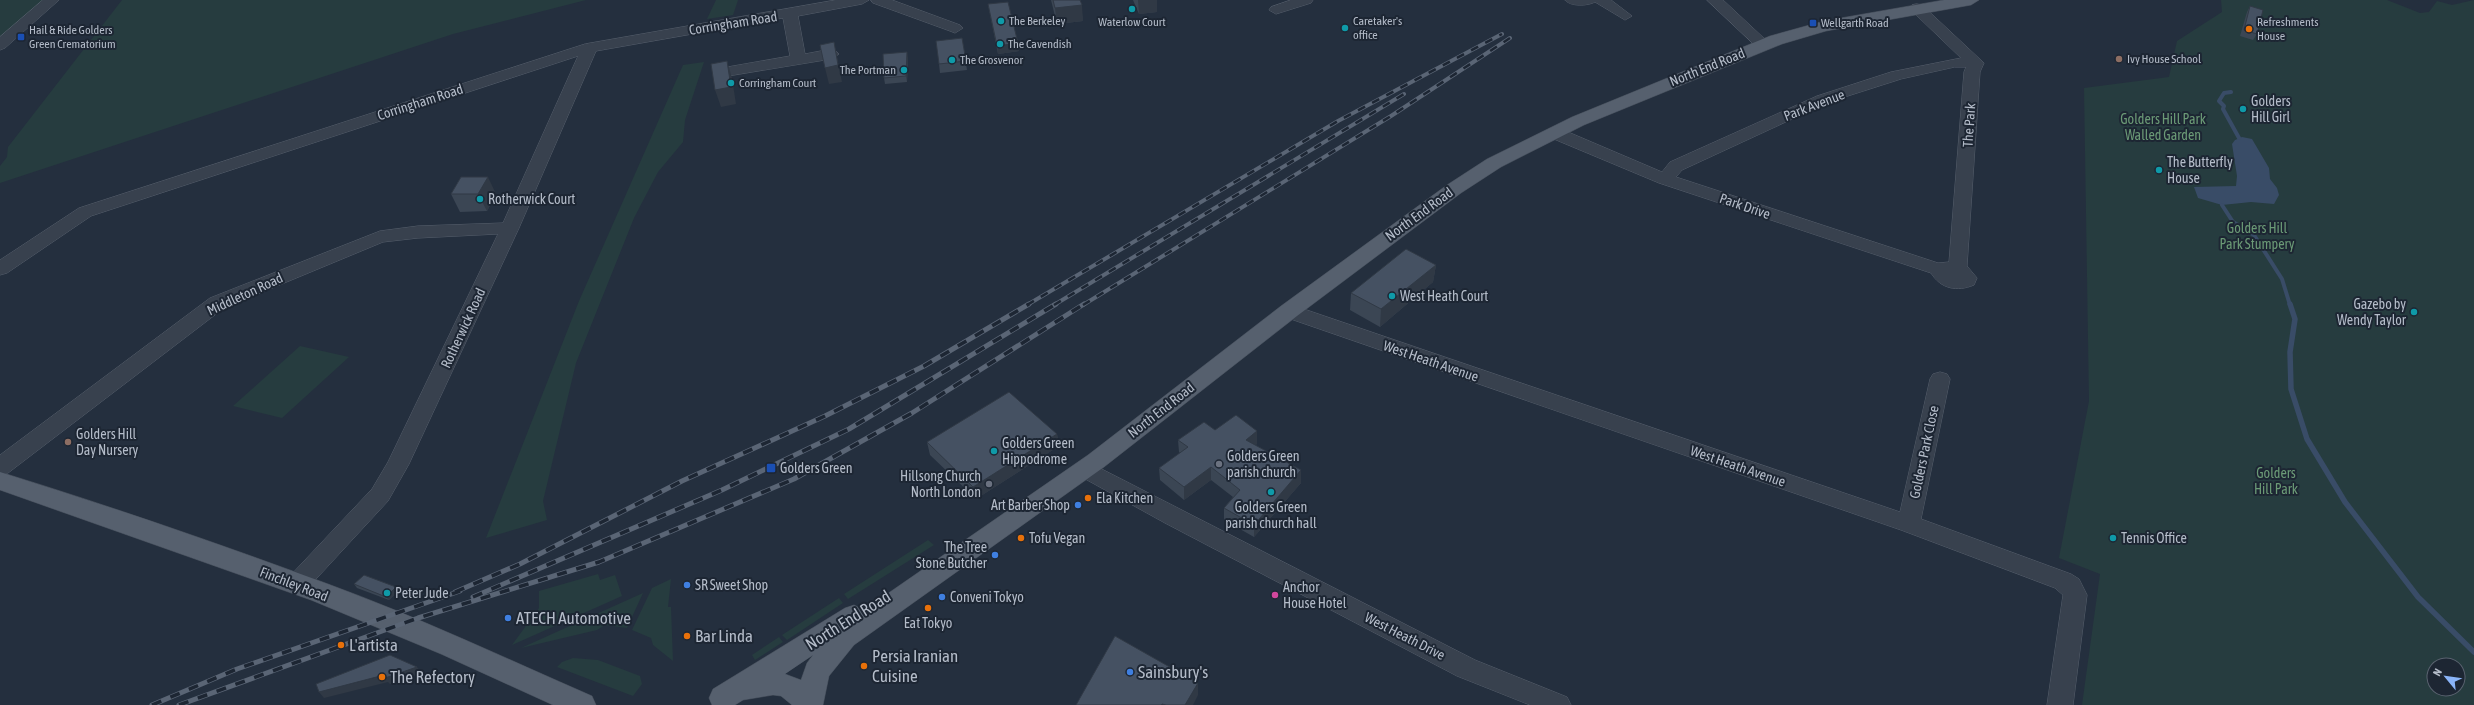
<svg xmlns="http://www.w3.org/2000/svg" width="2474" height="705" font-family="'Asap Condensed',sans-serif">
	<rect width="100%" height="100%" fill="#242f3e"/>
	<!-- green -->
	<path fill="#263c3f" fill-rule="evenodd" d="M 0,0 L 52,0 L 0,45 Z
		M 122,0 L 586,0 L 453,34 L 0,183 L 0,166 L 7,157 L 8,147 Z
		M 716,0 L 738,0 L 733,15 L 707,19 Z
		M 2221,0 L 2387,0 L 2420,13 L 2429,12 L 2437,1 L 2452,5 L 2474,0 L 2474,705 L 2082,705 L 2100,574 L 2059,558 L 2089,401 L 2084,88 L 2169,77 L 2177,41 L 2222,12 ZM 2434,665 L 2458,665 L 2458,689 L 2434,689 Z
		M 704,62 L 685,120 L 683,142 L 658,172 L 634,218 L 576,363 L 543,501 L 547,520 L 486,538 L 579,301 L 683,65 Z
		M 300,346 L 349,357 L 282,418 L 233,406 Z
		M 928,540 L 934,545 L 848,599 L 844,594 Z
		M 598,574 L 600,580 L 615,575 L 622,596 L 512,645 L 539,608 L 539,591 Z
		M 671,579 L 668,607 L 671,607 L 673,661 L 653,645 L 651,638 L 632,630 L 652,588 Z
		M 643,593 L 627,628 L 605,625 L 597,630 L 521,648 Z
		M 839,598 L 843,603 L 787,640 L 782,635 Z
		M 779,637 L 783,642 L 755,660 L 752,655 Z
		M 573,658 L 598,660 L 640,676 L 642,684 L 633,696 L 557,667 L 562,662 Z"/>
	<!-- water -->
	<path fill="#394c67" d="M 2242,137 L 2252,139 L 2269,168 L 2270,179 L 2277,188 L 2279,195 L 2274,204 L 2251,202 L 2222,205 L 2198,198 L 2194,187 L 2236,186 L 2237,176 L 2232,144 L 2235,140 Z"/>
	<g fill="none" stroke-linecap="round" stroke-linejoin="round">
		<!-- stream-far1 -->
		<path stroke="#394c67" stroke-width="4" d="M 2231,92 L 2224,93 L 2219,101 L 2224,106 L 2223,109 L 2239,138
			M 2222,205 L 2233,222 L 2254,235 L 2282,279 L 2290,305"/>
		<!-- stream -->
		<path stroke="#394c67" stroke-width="5.5" d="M 2290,304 L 2295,319 L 2290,352 L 2291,389 L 2307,439 L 2345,502 L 2418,597 L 2474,652"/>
		<!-- minor casing -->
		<g stroke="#565f6c" stroke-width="1">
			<path id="minor" d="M 43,0 L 59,0 L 5,48 L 0,50 L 0,37 Z
				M 836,0 L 869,0 L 862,4 L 798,16 L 805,54 L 831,49 L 836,51 L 839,54 L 831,59 L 722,77 L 716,75 L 714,72 L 716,69 L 790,56 L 783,18 L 596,51 L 519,228 L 409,464 L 388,501 L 305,591 L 297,594 L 289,591 L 285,584 L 289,577 L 372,489 L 388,462 L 498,234 L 418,238 L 383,242 L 224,308 L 8,473 L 0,475 L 0,455 L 210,298 L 380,231 L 418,226 L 503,223 L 578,56 L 91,216 L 7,273 L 0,275 L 0,260 L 79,208 L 585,44 Z
				M 871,0 L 892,0 L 960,25 L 963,28 L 955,33 L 950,31 L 873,3 Z
				M 1291,0 L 1313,0 L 1311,3 L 1276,14 L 1269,10 L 1271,7 Z
				M 1565,0 L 1611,0 L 1632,16 L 1625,20 L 1595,2 C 1588,6 1570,7 1565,0 Z
				M 1707,0 L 1723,0 L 1768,42 L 1771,45 L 1768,48 L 1758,48 Z
				M 1917,4 L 1922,5 L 1984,63 L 1980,72 L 1967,266 L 1977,278 L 1974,285 C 1957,292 1941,289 1931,273 L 1659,183 L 1549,137 L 1547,133 L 1549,129 L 1561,129 L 1662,172 L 1670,162 L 1817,96 L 1891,72 L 1961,58 L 1912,11 L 1910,8 L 1912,5 ZM 1955,67 L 1966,67 L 1964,72 L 1949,262 L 1938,263 L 1676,177 L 1682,170 L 1829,102 L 1901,79 Z
				M 1289,304 L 1900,512 L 1930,379 L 1933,374 L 1940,372 L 1947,374 L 1950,379 L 1921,519 L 2071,574 L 2079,579 L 2087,595 L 2073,705 L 2047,705 L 2063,595 L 2055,588 L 1901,530 L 1282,316 L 1279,311 L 1282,306 Z
				M 1086,461 L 1475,660 L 1567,697 L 1571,705 L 1530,705 L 1457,676 L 1165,523 L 1078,475 L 1075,469 L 1078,463 Z"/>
		</g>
		<!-- major casing -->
		<g stroke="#414a57" stroke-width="1">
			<path id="major" d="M 1944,0 L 1979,0 L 1971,5 L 1826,31 L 1782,44 L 1584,125 L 1501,167 L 1461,193 L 1297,316 L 1104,467 L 854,645 L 829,676 L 823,705 L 792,705 L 781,696 L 773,695 L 743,700 L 735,705 L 712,705 L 709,698 L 713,689 L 845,608 L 854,605 L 864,610 L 1088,455 L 1281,306 L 1447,185 L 1487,159 L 1572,117 L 1770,36 L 1824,21 ZM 813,655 L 807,663 L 801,680 L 785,674 Z
				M 0,472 C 110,506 220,544 328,584 C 418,617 505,658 592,696 L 596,705 L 553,705 L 441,654 L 311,600 L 0,490 Z"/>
		</g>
		<!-- minor -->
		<use href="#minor" fill="#38414e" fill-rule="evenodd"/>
		<!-- major -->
		<use href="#major" fill="#56606e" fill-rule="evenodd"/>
		<!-- rail-far1 casing -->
		<g stroke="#5a6575" stroke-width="4">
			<path id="rail-far1" d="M 1027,305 L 1338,121 L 1502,34
				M 1054,305 L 1404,94
				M 1083,305 L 1391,116 L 1510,38"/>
		</g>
		<!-- rail casing -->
		<g stroke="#5a6575" stroke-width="5">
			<path id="rail" d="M 455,592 L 520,564 L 682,481 L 825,416 L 924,366 L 1029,304
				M 473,597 L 722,490 L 849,429 L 1056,304
				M 152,705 L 237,669 L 460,591
				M 179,705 L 418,618 L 599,562 L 794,479 L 912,413 L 1084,304"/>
		</g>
		<!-- rail-far1 -->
		<use href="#rail-far1" stroke="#1d2633" stroke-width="2.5" stroke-dasharray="8" stroke-linecap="butt"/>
		<!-- rail -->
		<use href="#rail" stroke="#1d2633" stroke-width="3.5" stroke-dasharray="10" stroke-linecap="butt"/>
	</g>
	<!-- wall -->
	<path fill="#3b4654" d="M 1051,0 L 1080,0 L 1083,21 L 1057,24 Z
		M 1133,0 L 1157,0 L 1157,12 L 1139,14 Z
		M 988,4 L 1019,51 L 998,54 Z
		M 2250,6 L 2257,34 L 2253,40 L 2240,36 L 2247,12 Z
		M 962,38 L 967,70 L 940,73 L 939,64 Z
		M 908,58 L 907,82 L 885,84 L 884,78 Z
		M 461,177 L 496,194 L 487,211 L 460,212 L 451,194 Z
		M 1436,265 L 1433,282 L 1380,327 L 1350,310 L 1351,293 Z
		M 1057,434 L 1059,446 L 976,499 L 930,455 L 927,442 Z
		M 1178,440 L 1257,444 L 1255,445 L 1301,483 L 1254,537 L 1224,520 L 1224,508 L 1233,497 L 1211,480 L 1184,500 L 1160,480 L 1159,468 L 1180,453 L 1179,452 Z
		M 354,584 L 396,587 L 399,590 L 389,600 L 357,588 Z"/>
	<!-- shaded-wall -->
	<path fill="#303945" d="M 1138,0 L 1157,0 L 1157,12 L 1139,14 Z
		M 1082,5 L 1083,21 L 1057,24 L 1055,8 Z
		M 834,42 L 842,82 L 829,84 L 825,68 Z
		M 1018,43 L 1019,51 L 998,54 L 997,46 Z
		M 907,52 L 908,58 L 907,82 L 906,76 Z
		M 727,61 L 732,78 L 736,104 L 721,107 L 715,90 Z
		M 488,177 L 496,194 L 487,211 L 478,194 Z
		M 1436,265 L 1433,282 L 1380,327 L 1381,309 Z
		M 1257,431 L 1257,444 L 1245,453 L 1246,440 Z
		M 1057,434 L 1059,446 L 976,499 L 973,487 Z
		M 1211,467 L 1211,480 L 1184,500 L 1184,487 Z
		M 1301,470 L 1301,483 L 1254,537 L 1254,525 Z
		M 396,587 L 399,590 L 389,600 L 386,597 Z
		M 417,667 L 422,673 L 390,684 L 388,682 L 324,698 L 319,692 Z
		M 1198,683 L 1198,695 L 1193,705 L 1185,705 Z"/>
	<!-- building -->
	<path fill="#455162" stroke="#303945" d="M 1053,0 L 1080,0 L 1082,5 L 1055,8 Z
		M 1008,2 L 1018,43 L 997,46 L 988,4 Z
		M 2250,6 L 2263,10 L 2257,34 L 2244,30 Z
		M 962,38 L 966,61 L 939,64 L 936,41 Z
		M 834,42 L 838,65 L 825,68 L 820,45 Z
		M 907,52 L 906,76 L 884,78 L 883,54 Z
		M 727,61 L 731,87 L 715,90 L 711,64 Z
		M 461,177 L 488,177 L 478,194 L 451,194 Z
		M 1406,249 L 1436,265 L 1381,309 L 1351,293 Z
		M 1009,392 L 1057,434 L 973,487 L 927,442 Z
		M 1236,415 L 1257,431 L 1246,440 L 1301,470 L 1254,525 L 1224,508 L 1240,490 L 1211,467 L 1184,487 L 1159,468 L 1188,447 L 1178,440 L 1204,422 L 1215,430 Z
		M 364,575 L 396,587 L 386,597 L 354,584 Z
		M 1115,636 L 1198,683 L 1185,705 L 1166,705 L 1162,704 L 1161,705 L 1076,705 Z
		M 390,655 L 417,667 L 385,678 L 384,675 L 319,692 L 316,684 Z"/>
	<!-- markers -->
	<g fill="#0f9aa8" stroke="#1d2633" stroke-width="1.5">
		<circle cx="1132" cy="9" r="4"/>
		<circle cx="1001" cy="21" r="4"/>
		<circle cx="1345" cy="28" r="4"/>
		<circle cx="1000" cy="44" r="4"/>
		<circle cx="952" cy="60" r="4"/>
		<circle cx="904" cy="70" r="4"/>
		<circle cx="731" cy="83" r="4"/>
		<circle cx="2243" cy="109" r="4"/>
		<circle cx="2159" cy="170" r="4"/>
		<circle cx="480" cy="199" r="4"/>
		<circle cx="1392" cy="296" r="4"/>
		<circle cx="2414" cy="312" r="4"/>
		<circle cx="994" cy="451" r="4"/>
		<circle cx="1271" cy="492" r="4"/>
		<circle cx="2113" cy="538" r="4"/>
		<circle cx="387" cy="593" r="4"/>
	</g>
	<g fill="#1a4fb4" stroke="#1d2633" stroke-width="1.5">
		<rect x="1809" y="19" width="8" height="8" rx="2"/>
		<rect x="17" y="33" width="8" height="8" rx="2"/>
		<rect x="766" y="463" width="10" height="10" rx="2"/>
	</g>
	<g fill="#e8710a" stroke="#1d2633" stroke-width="1.5">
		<circle cx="2249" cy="29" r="4"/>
		<circle cx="1088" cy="498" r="4"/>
		<circle cx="1021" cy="538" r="4"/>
		<circle cx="928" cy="608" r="4"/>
		<circle cx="687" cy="636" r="4"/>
		<circle cx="341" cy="645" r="4"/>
		<circle cx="864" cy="666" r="4"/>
		<circle cx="382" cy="677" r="4"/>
	</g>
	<g fill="#8d6e63" stroke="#1d2633" stroke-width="1.5">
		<circle cx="2119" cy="59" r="4"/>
		<circle cx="68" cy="442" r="4"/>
	</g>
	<g fill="#6b7280" stroke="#1d2633" stroke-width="1.5">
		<circle cx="1219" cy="464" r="4"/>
		<circle cx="989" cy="484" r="4"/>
	</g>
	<g fill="#3f7fe0" stroke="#1d2633" stroke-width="1.5">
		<circle cx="1078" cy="505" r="4"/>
		<circle cx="995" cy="555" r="4"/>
		<circle cx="687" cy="585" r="4"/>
		<circle cx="942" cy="597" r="4"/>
		<circle cx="508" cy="618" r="4"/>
		<circle cx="1130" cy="672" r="4"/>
	</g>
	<circle fill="#d1479c" stroke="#1d2633" stroke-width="1.5" cx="1275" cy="595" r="4"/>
	<g text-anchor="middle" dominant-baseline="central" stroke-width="4" stroke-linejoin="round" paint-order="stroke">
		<!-- far-poi labels -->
		<g font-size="12" fill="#b4bcc9" stroke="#1d2633" text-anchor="start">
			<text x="1009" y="21">The Berkeley</text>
			<text x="1353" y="21">Caretaker's<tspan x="1353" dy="14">office</tspan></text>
			<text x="1132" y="22" text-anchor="middle">Waterlow Court</text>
			<text x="2257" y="22">Refreshments<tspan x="2257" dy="14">House</tspan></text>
			<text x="1821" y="23">Wellgarth Road</text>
			<text x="29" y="30">Hail &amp; Ride Golders<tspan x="29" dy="14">Green Crematorium</tspan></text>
			<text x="1008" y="44">The Cavendish</text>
			<text x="2127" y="59">Ivy House School</text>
			<text x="960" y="60">The Grosvenor</text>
			<text x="896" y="70" text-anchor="end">The Portman</text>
			<text x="739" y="83">Corringham Court</text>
		</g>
		<!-- street labels -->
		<g font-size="14" fill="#b4bcc9" stroke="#1d2633">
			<text transform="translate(733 23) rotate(-9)">Corringham Road</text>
			<text transform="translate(1707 67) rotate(-22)">North End Road</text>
			<text transform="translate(420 102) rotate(-18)">Corringham Road</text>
			<text transform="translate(1814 105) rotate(-21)">Park Avenue</text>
			<text transform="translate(1969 125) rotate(-86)">The Park</text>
			<text transform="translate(1745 206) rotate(19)">Park Drive</text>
			<text transform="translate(1419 214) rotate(-36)">North End Road</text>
			<text transform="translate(245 294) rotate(-25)">Middleton Road</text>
			<text transform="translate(463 328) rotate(-65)">Rotherwick Road</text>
			<text transform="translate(1431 361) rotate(19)">West Heath Avenue</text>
			<text transform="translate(1161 410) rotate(-38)">North End Road</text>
			<text transform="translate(1924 452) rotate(-78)">Golders Park Close</text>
			<text transform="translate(1738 466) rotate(19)">West Heath Avenue</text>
			<text transform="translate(294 584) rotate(21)">Finchley Road</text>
			<text transform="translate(1405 636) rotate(27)">West Heath Drive</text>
		</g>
		<!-- poi labels -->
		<g font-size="14" fill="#b4bcc9" stroke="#1d2633" text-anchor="start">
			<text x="2251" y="101">Golders<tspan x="2251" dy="16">Hill Girl</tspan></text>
			<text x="2167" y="162">The Butterfly<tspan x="2167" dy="16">House</tspan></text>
			<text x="488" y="199">Rotherwick Court</text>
			<text x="1400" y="296">West Heath Court</text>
			<text x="2406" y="304" text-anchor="end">Gazebo by<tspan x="2406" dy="16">Wendy Taylor</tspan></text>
			<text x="76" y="434">Golders Hill<tspan x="76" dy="16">Day Nursery</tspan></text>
			<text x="1002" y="443">Golders Green<tspan x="1002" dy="16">Hippodrome</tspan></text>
			<text x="1227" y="456">Golders Green<tspan x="1227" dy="16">parish church</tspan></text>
			<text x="780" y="468">Golders Green</text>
			<text x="981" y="476" text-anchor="end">Hillsong Church<tspan x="981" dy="16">North London</tspan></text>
			<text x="1096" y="498">Ela Kitchen</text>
			<text x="1070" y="505" text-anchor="end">Art Barber Shop</text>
			<text x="1271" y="507" text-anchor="middle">Golders Green<tspan x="1271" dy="16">parish church hall</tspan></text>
			<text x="1029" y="538">Tofu Vegan</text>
			<text x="2121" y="538">Tennis Office</text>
			<text x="987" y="547" text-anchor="end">The Tree<tspan x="987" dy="16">Stone Butcher</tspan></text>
			<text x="695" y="585">SR Sweet Shop</text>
			<text x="1283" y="587">Anchor<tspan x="1283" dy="16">House Hotel</tspan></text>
			<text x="395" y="593">Peter Jude</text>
			<text x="950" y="597">Conveni Tokyo</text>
			<text x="928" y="623" text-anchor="middle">Eat Tokyo</text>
		</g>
		<!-- park labels -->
		<g font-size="14" fill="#6b9a76" stroke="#1d2633">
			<text x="2163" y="119">Golders Hill Park<tspan x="2163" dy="16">Walled Garden</tspan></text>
			<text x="2257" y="228">Golders Hill<tspan x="2257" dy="16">Park Stumpery</tspan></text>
			<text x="2276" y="473">Golders<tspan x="2276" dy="16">Hill Park</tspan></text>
		</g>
		<!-- near-poi labels -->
		<g font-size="17" fill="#b4bcc9" stroke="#1d2633" text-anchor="start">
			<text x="516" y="618">ATECH Automotive</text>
			<text x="695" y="636">Bar Linda</text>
			<text x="349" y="645">L'artista</text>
			<text x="872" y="656">Persia Iranian<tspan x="872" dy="20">Cuisine</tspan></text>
			<text x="1138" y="672">Sainsbury's</text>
			<text x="390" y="677">The Refectory</text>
		</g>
		<!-- near-street labels -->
		<g font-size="17" fill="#b4bcc9" stroke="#1d2633">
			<text transform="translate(848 620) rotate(-32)">North End Road</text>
		</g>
	</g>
	<!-- north arrow -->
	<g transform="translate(2446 677) rotate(299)"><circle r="19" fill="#1d2633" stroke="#59626f"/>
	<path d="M0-3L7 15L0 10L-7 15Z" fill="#8ab4f8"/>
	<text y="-6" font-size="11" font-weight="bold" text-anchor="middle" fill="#b4bcc9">N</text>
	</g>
</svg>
